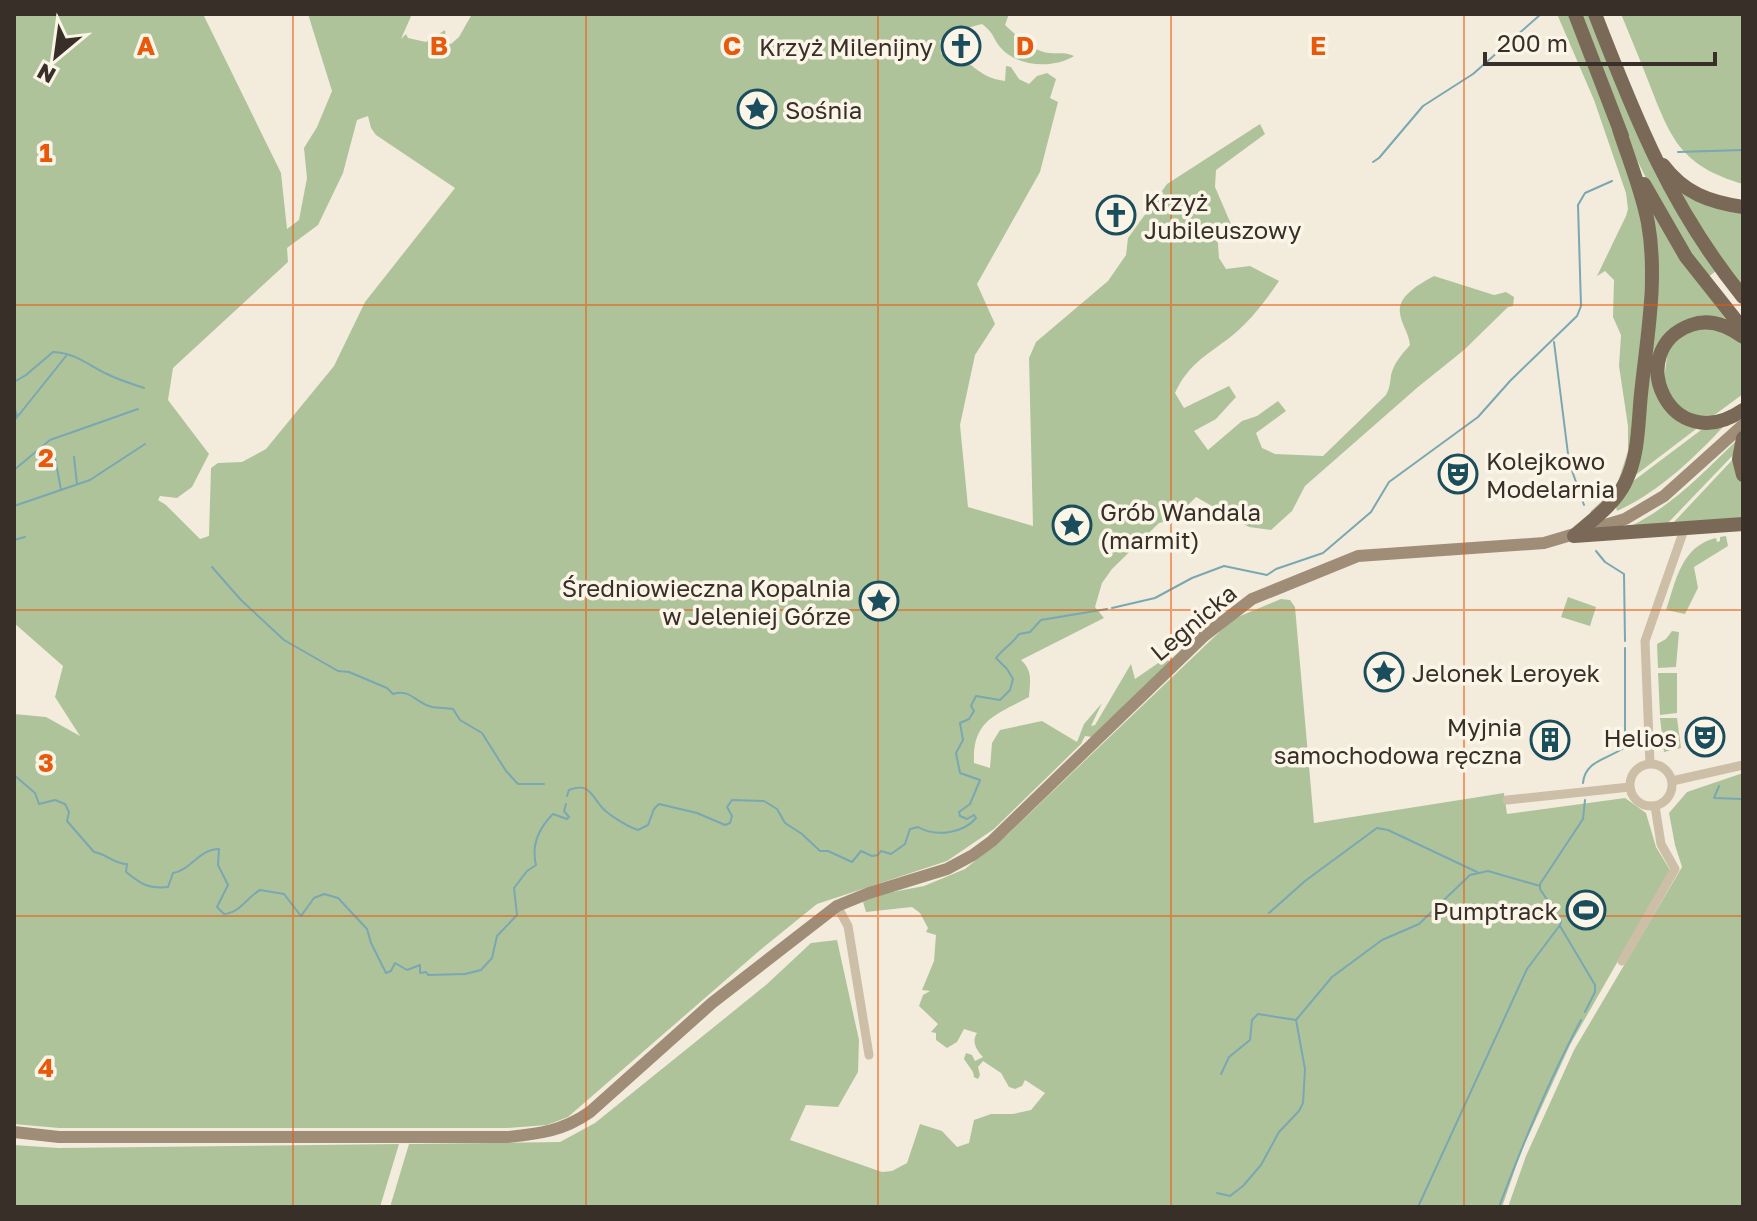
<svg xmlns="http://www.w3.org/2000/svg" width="1757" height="1221" font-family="'Golos Text',sans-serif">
	<rect width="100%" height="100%" fill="#f3ecdc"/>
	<!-- green -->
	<path fill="#afc39b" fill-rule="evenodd" d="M 14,14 L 203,14 L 281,173 L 287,229 L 299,220 L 307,178 L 304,148 L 317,127 L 332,91 L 308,14 L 412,14 L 401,39 L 406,34 L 408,38 L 426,42 L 445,30 L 446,41 L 451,44 L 459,37 L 472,14 L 1009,14 L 1005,25 C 1017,36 1032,51 1049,53 C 1058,54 1066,52 1074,56 C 1054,69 1017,67 1001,48 C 992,38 996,35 982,24 L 952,32 L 940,41 L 941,54 C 950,56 964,59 971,65 C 982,74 990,79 1005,81 L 1006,66 L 1011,67 L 1019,79 L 1029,84 L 1037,76 L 1047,73 L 1056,79 L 1050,98 L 1058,102 L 1040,172 L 977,284 L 995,324 L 975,355 L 960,425 L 968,507 L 1033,526 L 1029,358 L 1036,342 L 1108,281 L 1126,255 L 1128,238 L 1167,184 L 1260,124 L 1265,134 L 1216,170 L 1215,187 L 1231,224 L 1217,231 L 1219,258 L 1226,269 L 1250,266 L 1279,281 C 1264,303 1249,323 1228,339 C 1205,356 1188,365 1175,393 L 1184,408 L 1229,386 L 1236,397 L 1216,419 L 1194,431 L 1208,450 L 1242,421 L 1257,416 L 1278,401 L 1286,411 L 1256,433 L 1262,448 L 1275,454 L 1323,456 L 1386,395 C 1390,387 1390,383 1391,375 C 1394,363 1402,354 1410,345 C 1409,333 1401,324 1400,313 C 1397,296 1421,283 1434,276 L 1494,295 L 1506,292 L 1514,297 L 1513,306 L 1508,307 L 1464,350 L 1418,387 L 1305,486 L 1292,511 L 1271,530 L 1249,527 L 1196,497 L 1173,520 L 1159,523 L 1112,569 L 1102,583 L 1095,607 L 1104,618 L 1021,660 C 1033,671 1030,681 1029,697 C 996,715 972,720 974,763 L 990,768 L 992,743 L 1000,730 L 1042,721 L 1077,742 L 1084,724 L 1102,703 L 1091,726 L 1095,725 L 1131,664 L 1135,679 L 1164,659 L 1170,661 L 1092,737 L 1085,736 L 1081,744 L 994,829 L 947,861 L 817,904 L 759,951 L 568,1117 L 547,1125 L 507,1128 L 59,1128 L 14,1124 L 14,714 L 46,717 L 80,736 L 55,697 L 63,666 L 14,623 ZM 368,116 L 371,128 L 376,135 L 455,188 L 365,302 L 334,366 L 266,449 L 242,462 L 218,463 L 211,468 L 209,536 L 200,539 L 166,505 L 158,500 L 160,496 L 177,498 L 192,487 L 209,454 L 168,400 L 173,368 L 288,262 L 287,248 L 318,225 L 343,173 L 357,120 Z
		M 1557,14 L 1570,14 C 1589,61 1608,109 1624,157 C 1632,180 1641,203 1645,227 C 1653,281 1643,337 1638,391 C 1632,446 1636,478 1589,516 L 1591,511 L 1616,488 L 1628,451 L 1628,426 L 1619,366 L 1621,335 L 1613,317 L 1614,280 L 1605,271 L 1597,276 L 1626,216 L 1628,209 L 1626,193 L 1594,100 Z
		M 1579,14 L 1591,14 L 1716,271 L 1707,278 L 1658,202 L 1637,160 Z
		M 1621,14 L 1743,14 L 1743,184 C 1678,165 1670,136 1647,78 C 1639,57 1630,36 1621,14 Z
		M 1674,184 L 1743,210 L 1743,290 L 1730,274 Z
		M 1648,206 L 1729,321 L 1673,331 L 1655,383 L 1700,426 L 1633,477 L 1638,455 Z
		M 1713,326 L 1743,342 L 1743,394 L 1709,419 L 1686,415 L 1663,387 L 1668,349 L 1689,330 Z
		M 1724,426 C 1693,459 1659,492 1617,511 L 1616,507 L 1628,485 L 1705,427 Z
		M 1737,440 L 1736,452 L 1667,524 L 1631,526 C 1672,506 1704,472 1737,440 Z
		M 1735,457 L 1743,483 L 1743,521 L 1674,522 Z
		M 1726,536 L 1728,546 L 1694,567 L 1698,588 L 1685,614 L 1666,610 C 1676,581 1681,546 1716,538 L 1717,542 L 1720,541 L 1720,537 Z
		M 1568,597 L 1596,607 L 1590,626 L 1561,617 Z
		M 1281,599 L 1290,600 L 1295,607 L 1314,823 L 1504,793 L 1507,814 L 1625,798 L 1646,813 L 1656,847 L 1670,870 L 1570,1045 L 1521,1152 L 1502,1207 L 390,1207 L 409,1144 L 560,1142 L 595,1123 L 766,985 L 811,943 L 837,940 L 859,1040 L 858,1072 L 838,1107 L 806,1105 L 790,1140 L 882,1172 L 892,1171 L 907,1163 L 920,1124 L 942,1131 L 957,1147 L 969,1143 L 974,1120 L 991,1114 L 1013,1114 L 1031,1110 L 1045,1093 L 1025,1080 L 1022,1086 L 1015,1089 L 1009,1087 L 1001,1073 L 983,1061 L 978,1067 L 980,1075 L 978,1079 L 974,1077 L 973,1072 L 964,1059 L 966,1053 L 972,1055 L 975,1061 L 983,1057 C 977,1051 971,1042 977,1033 L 964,1029 L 957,1042 L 947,1048 L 936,1040 L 936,1033 L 931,1032 L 938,1024 L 919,1006 L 923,995 L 930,991 L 922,990 L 934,961 L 936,935 L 926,932 L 928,928 L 920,913 L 912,907 L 866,912 L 863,902 L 877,895 L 924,886 L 965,869 L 1007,835 L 1233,619 Z
		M 1672,631 L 1679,632 L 1676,667 L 1658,668 L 1657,644 L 1666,639 Z
		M 1658,673 L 1677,673 L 1677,713 L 1660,715 Z
		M 1660,718 L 1677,718 L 1681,748 L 1664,752 Z
		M 1743,773 L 1743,1207 L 1508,1207 L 1526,1156 L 1574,1050 L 1682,867 L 1675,845 L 1669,813 L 1687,792 Z
		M 399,1144 L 380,1207 L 14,1207 L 14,1145 L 59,1148 Z"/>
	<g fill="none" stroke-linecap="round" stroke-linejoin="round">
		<!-- stream -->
		<path stroke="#79a7b2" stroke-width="2" d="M 1678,152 L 1743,150
			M 1373,162 L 1379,158 L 1423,106 L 1473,74 L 1541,14
			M 1554,342 L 1569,462 L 1584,505
			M 14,382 L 26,375 L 53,352 C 76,353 88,365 107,374 C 119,380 132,384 144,388
			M 14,406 L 17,416
			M 14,421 L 66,356
			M 54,452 L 61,490
			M 74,457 L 77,484
			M 14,470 L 50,440 L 138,409
			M 14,506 L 90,480 L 145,444
			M 14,540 L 25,537
			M 1596,551 L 1605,562 L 1624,574 L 1625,641
			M 212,567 L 241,600 L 284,640 L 338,671 L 349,672 L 387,688 L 393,694 C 410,688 417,704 432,707 C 438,708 446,708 453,709 L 460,720 L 482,733 L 506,771 L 518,784 L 544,784
			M 1112,608 L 1155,598 L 1192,578 L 1224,566 L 1267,575 L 1276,569 L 1323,553 L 1371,512 L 1389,482 L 1478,417 L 1510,381 L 1577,316 L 1581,306 L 1578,205 L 1585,193 L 1612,181
			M 14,775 L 35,793 L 39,804 L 55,800 L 65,804 L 69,812 L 67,821 L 94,852 C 107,854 114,864 127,864 L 126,872 C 141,884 148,889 168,887 L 173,873 C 191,870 199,849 219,849 L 218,865 L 228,885 L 217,907 L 224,914 C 240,913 247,897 260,890 L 284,894 L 301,916 L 314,898 L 324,894 L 338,898 L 367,929 L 371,943 L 386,973 L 391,971 L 395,963 L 407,970 L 420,965 L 420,973 L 426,972 L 428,975 L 465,974 L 481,970 L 492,958 L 497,936 L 517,915 L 514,888 L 527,871 L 536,865 C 531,845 538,829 553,814 L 567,819 L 569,817 L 564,811 L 566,804
			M 1583,783 C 1585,760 1609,759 1625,747 L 1625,648
			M 1719,786 L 1714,798 L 1743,799
			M 567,796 L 569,790 C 587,783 590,792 600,805 C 605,813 628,827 638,830 L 648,825 L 654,809 L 659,804 L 697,813 L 725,825 L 730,823 L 732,816 L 727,807 L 732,800 L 764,801 L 777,809 L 785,823 L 802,834 L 820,851 L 828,851 L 852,862 L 861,851 L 872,856 L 878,855 L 881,851 L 891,854 L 905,844 L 910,829 L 918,827 C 935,837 963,834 976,818 L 974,815 L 967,819 L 960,816 L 959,812 L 970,804 L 980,780 L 960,773 L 956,753 L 963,740 L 960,723 L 969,719 L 974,711 L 971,706 L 976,696 L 1000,700 L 1010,690 L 1013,679 L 1007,669 L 996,658 C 1003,649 1013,643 1019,634 L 1030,632 L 1041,620 L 1107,609
			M 1269,913 L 1305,881 L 1377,828 L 1388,830 L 1477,872
			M 1560,926 L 1595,985 L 1595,992 L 1585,1012
			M 1221,1074 L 1229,1057 L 1250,1040 L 1252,1020 L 1258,1014 L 1296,1020
			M 1217,1193 L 1230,1196 L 1243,1186 L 1261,1165 L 1279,1132 L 1299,1111 L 1303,1103 L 1305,1069 L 1296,1020 L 1332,977 L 1382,940 L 1419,924 L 1470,875 L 1488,871 L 1540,886
			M 1418,1207 L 1527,969 L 1560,925 L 1561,921 L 1540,889 L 1540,884 L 1583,819 L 1585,800
			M 1499,1207 C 1523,1143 1549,1080 1581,1020"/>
		<!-- minor -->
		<path stroke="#ccbea7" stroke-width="9" d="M 1650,764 L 1645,641 L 1685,527
			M1630 785a21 21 0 1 1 42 0a21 21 0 1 1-42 0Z
			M 1672,781 L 1743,765
			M 1507,800 L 1630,787
			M 837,906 L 848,926 L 869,1055
			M 1622,961 L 1675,869 L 1661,844 L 1655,806"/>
		<!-- secondary -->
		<path stroke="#a08d78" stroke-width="12" d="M 14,1132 L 59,1137 L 507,1137 C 539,1134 563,1131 590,1112 L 712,1003 L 837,906 L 869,893 L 947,869 L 973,855 L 992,841 L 1204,636 L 1252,599 L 1358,556 L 1544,543 L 1625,519 L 1664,496 L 1743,425"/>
		<!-- primary -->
		<path stroke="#7b6958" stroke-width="14" d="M 1575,14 L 1622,136
			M 1595,14 C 1636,120 1671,208 1743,297
			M 1663,165 C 1684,193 1709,202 1743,207
			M 1644,184 L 1686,257 L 1743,329
			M 1743,337 C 1727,325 1710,318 1691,325 C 1622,350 1670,460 1743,410
			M 1743,438 L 1739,459 L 1743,475
			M 1574,536 C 1592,520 1614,505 1625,483 C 1639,456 1638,423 1641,394 C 1647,337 1658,279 1648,223 C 1642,191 1629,160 1619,129
			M 1574,536 L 1743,524"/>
	</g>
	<!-- grid -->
	<path fill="none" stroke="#e8590c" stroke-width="2" stroke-opacity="0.55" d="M 293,14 L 293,1207M 586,14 L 586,1207M 878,14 L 878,1207M 1171,14 L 1171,1207M 1464,14 L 1464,1207M 14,305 L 1743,305M 14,610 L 1743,610M 14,916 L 1743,916"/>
	<!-- icons -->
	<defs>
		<g id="church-ring" transform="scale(2)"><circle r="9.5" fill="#fbf5e8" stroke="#1b4e5c" stroke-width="1.5"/><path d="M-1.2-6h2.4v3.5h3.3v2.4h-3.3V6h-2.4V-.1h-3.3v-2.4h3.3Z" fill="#1b4e5c"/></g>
		<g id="sight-ring" transform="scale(2)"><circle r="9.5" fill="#fbf5e8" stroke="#1b4e5c" stroke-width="1.5"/><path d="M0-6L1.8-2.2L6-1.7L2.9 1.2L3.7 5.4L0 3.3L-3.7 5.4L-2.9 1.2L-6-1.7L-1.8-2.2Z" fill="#1b4e5c"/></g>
		<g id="theatre-ring" transform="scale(2)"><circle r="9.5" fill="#fbf5e8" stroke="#1b4e5c" stroke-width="1.5"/><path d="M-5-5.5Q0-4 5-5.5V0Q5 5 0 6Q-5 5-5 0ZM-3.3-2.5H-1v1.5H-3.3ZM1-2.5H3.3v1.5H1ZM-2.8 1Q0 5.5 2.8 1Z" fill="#1b4e5c"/></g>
		<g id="building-ring" transform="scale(2)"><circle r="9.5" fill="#fbf5e8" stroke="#1b4e5c" stroke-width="1.5"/><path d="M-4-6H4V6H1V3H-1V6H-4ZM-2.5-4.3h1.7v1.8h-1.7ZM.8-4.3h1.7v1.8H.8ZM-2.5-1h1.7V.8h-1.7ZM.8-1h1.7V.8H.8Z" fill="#1b4e5c"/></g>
		<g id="stadium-ring" transform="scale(2)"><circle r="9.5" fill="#fbf5e8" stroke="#1b4e5c" stroke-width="1.5"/><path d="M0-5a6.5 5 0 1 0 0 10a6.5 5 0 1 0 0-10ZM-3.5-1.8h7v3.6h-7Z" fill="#1b4e5c"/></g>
	</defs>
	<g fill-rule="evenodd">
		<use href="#church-ring" x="961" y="46"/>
		<use href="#sight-ring" x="757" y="109"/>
		<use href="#church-ring" x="1116" y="215"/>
		<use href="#theatre-ring" x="1458" y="474"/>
		<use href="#sight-ring" x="1072" y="525"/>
		<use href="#sight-ring" x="879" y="601"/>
		<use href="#sight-ring" x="1384" y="672"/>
		<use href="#theatre-ring" x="1705" y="737"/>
		<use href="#building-ring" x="1550" y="740"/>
		<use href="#stadium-ring" x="1586" y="910"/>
	</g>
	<g text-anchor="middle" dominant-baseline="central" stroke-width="7" stroke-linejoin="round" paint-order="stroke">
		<!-- poi labels -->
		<g font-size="24" fill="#382f28" stroke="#fbf5e8" text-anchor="end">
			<text x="933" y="46">Krzyż Milenijny</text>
			<text x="785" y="109" text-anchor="start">Sośnia</text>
			<text x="1144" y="201" text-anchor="start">Krzyż<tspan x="1144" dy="28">Jubileuszowy</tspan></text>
			<text x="1486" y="460" text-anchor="start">Kolejkowo<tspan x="1486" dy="28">Modelarnia</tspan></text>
			<text x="1100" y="511" text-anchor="start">Grób Wandala<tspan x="1100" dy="28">(marmit)</tspan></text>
			<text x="851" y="587">Średniowieczna Kopalnia<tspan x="851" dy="28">w Jeleniej Górze</tspan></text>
			<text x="1412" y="672" text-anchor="start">Jelonek Leroyek</text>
			<text x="1522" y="726">Myjnia<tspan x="1522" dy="28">samochodowa ręczna</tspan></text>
			<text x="1677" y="737">Helios</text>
			<text x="1558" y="910">Pumptrack</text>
		</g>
		<!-- street labels -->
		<g font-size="24" fill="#382f28" stroke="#fbf5e8">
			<text transform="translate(1193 622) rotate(-40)">Legnicka</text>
		</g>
	</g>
	<g font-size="26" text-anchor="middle" font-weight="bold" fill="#e8590c" stroke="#fbf5e8" stroke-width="7" stroke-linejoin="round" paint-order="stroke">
		<text x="146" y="55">A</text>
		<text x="439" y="55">B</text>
		<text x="732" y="55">C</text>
		<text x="1025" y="55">D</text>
		<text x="1318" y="55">E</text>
		<text x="46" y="162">1</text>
		<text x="46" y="467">2</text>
		<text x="46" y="772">3</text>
		<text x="46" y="1077">4</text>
	</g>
	<!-- border -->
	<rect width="1757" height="1221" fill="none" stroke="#382f28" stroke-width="32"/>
	<!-- north arrow -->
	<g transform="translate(56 56) rotate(209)" stroke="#fbf5e8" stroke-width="6" paint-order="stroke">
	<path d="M0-6L14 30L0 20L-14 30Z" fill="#382f28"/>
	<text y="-12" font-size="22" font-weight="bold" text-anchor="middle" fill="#382f28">N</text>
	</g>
	<!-- scale -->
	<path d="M1485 52v12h230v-12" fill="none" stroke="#382f28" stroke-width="4"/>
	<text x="1497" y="52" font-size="24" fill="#382f28" stroke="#fbf5e8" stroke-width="6" paint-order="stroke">200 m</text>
</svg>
